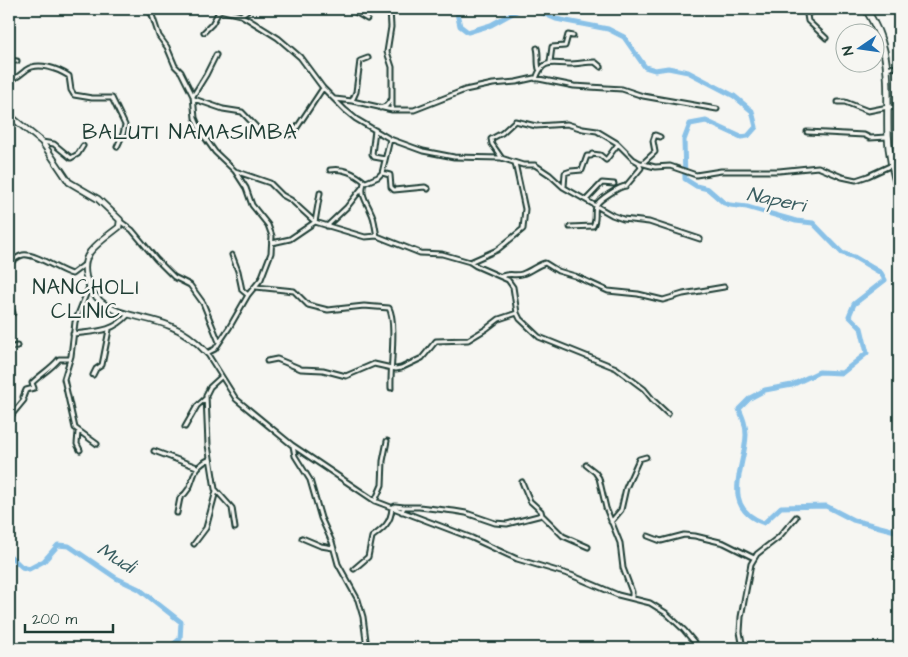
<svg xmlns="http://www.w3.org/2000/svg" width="908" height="657" font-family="'Architects Daughter',sans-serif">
	<rect width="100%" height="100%" fill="#f6f6f2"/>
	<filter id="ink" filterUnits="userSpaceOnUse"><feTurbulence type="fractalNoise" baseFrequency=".02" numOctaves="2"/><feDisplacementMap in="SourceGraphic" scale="10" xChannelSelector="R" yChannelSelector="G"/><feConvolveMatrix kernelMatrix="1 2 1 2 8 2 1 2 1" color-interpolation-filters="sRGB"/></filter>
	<g filter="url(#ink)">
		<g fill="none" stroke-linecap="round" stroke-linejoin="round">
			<!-- river -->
			<path stroke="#89c1e7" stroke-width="5" d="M 456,9 L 460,26 L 468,32 L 491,25 L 520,9 L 538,11 L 556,19 L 608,29 L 624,37 L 645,67 L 655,70 L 668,68 L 688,72 L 734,96 L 752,111 L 756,127 L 748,136 L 741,137 L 706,121 L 690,124 L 684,140 L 685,179 L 696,186 L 708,189 L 724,203 L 730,205 L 747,207 L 796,221 L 813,223 L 842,253 L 854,257 L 881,273 L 885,280 L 854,304 L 849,316 L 861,328 L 867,353 L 842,373 L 819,372 L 792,385 L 765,390 L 750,398 L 739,409 C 743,418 746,425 746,435 C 745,468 719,507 764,523 L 781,507 L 826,506 L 853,520 L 899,532
				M 9,555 L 22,567 L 29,569 L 44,561 L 58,545 L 69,546 L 116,578 L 139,589 L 181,622 L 180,639 L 169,648"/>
			<!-- street casing -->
			<g stroke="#1f3d34" stroke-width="7">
				<path id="street" d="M 148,9 L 152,15 L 159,36 L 167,47 L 175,66 L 181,72 L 193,96 L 195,118 L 201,132 L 215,152 L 235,171 L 246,188 L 252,205 L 268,225 L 272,236 L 271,253 L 261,279 L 248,295 L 229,328 L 215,349 L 207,353 L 236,399 L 292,445 L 375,501 L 472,538 L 517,559 L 571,575 L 618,595 L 650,603 L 666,613 L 684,630 L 699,648
					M 215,9 L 241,15 L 278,38 L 300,57 L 323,88 L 345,110 L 356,119 L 390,139 L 423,151 L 454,157 L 501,158 L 523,165 L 535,165 L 550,175 L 563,187 L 612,215 L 623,219 L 649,222 L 700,239
					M 350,9 L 367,19
					M 390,9 L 391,27 L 387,52 L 392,67 L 392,110
					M 414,9 L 421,11
					M 815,9 L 807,15 L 808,21 L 826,38
					M 390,13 L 403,9
					M 241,15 L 249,9
					M 204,32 L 212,24 L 220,10
					M 537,48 C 539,55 537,62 539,69
					M 9,60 L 17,61
					M 550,62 L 552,47 L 565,46 L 568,35 L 573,36
					M 887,67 L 899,68
					M 536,79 C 543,58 552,64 569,64 C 578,64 586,62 595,62 L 601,67
					M 9,81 C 17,78 20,75 26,70 C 38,61 58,69 69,76 L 71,90 L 74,95 L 92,98 L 112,98 L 125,125 L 123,134 L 117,147
					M 193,96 L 206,75 L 216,55
					M 194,99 L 223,109 L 242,112 L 262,133 L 288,135 L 294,132 L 323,88
					M 335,99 L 352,101 L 392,110 L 414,110 L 465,90 L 493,84 L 516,82 L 534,78 L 574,86 L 622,89 L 643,96 L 717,109
					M 352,101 L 356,92 L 360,61 L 368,58
					M 838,102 L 845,102 L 868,111 L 888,107 L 899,108
					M 380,108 L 386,106 L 391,100
					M 375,130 L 372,154 L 374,157 L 385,159
					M 807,132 L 864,135 L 870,138 L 887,137
					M 390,139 L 382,173 L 378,177 L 364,183 C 360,195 367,202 371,212 C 375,219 375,229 377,236 L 420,253 L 442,254 L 470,262 L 476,266 L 508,280 L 513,287 L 517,313 L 520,319 L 539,337 L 616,368 L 644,389 L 653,400 L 668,414
					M 42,142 L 54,144 L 71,158 L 78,154 L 83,146
					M 890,154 L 899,151
					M 501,157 L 492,144 L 491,139 L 502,133 L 515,121 L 536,126 L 567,124 L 583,129 L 597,131 L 617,143 L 633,159 L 640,163 L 655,167 L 670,166 L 696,175 L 721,171 L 779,171 L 818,167 L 842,177 L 856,180 L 868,176 L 892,165
					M 643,163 L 655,152 L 653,141 L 655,135 L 660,137
					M 330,170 C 344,168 354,173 365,182
					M 235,171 L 270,183 L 282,195 L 291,200 L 315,222 L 365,237 L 377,236
					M 382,173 L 390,175 L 391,187 L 394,190 L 425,187 L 428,189
					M 564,187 L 565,173 L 571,171 L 582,170 L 587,156 L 591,156 L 592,154 L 600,155 L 606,160 L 618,144
					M 586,200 L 602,183 L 614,184
					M 121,222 L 132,230 L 156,259 L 174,277 L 190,285 L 203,303 L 219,342
					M 327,226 L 347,207 L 362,188
					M 570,227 L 593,226 C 597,219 594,213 596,206 C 598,200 620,186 626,186 L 641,168 L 639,163
					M 272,243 L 290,239 L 315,222 L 320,193
					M 232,255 L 238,271 L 242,290 L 248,295
					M 470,262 L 497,250 L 523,229 L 525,209 L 515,163
					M 9,263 C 13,261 18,256 23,255 C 36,253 59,271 72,274 L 84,265
					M 502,276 C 509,273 516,276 522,274 C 531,271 537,265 545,263 L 558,271 L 575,276 L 608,291 L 638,294 L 663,300 L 683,294 L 724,287
					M 89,287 L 75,322 L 71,356 L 64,379 L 75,428 L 97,444
					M 256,287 L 294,291 L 308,305 L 328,310 L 364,306 L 389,308 C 397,322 390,369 391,388
					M 9,301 L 13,313
					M 73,334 C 95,331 112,333 128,315
					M 9,348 L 17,346
					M 267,361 L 277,359 L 301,369 L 323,370 L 346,376 L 374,364 L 396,369 L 401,368 L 422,358 L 436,341 L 468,340 L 486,329 L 499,319 L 517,313
					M 93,375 L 96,369 L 102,365 L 109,330
					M 221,377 L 210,387 L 206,395 L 208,445 L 215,489 L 232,508 L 235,528
					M 9,424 L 10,417 L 24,400 L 23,397 L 26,390 L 34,388 L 32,383 C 41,374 51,369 59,359 L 70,359
					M 185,427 L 197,406 L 206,398
					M 78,432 L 77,444 L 80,450
					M 293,446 L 295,456 L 310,480 L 321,518 L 332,542 L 338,564 L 358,600 L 363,617 L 367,648
					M 154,451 L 197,467
					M 586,465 L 595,472 L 599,478 L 606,508 L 620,543 L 623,568 L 632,592 L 632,598
					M 522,482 L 530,501 L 541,511 L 542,515
					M 375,501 L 382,485 L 383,461 L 387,441
					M 402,512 L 404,507 L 419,507 L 454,511 L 466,513 L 495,523 L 507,524 L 542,515 L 563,536 L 588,547
					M 177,513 L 180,498 C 199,484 186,470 210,459
					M 611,522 L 621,510 L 626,488 L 639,459 L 646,457
					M 648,536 L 661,541 L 684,535 L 695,536 L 724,543 L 754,558
					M 302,538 L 321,546 L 333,548
					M 194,544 L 206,528 L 216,491
					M 354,569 L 368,557 L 372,537 C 383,529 391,523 392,508 L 395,506 L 404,507
					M 743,648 L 740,632 L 741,617 L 751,564 L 757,554 L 779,537 L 796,517"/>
			</g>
			<!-- secondary casing -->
			<g stroke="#1f3d34" stroke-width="8">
				<path id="secondary" d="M 9,115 L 42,142 L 69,182 L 98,199 L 120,220 L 119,227 C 109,235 98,242 90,252 C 84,260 84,268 86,277 C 98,319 137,312 170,326 C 183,331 197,342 207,353"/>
			</g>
			<!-- highway casing -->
			<g stroke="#1f3d34" stroke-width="9">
				<path id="highway" d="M 866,9 C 874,22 881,36 884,51 C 890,79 887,107 888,135 C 889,155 893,173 899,191"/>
			</g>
			<!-- street -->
			<use href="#street" stroke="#f6f6f2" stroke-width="3"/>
			<!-- secondary -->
			<use href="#secondary" stroke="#f6f6f2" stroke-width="4.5"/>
			<!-- highway -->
			<use href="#highway" stroke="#f6f6f2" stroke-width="5.5"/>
		</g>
	</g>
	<g text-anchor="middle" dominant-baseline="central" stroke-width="5" stroke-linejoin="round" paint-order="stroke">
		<!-- water labels -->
		<g font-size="20" font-style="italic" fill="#3a5e61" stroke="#f6f6f2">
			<text transform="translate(776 200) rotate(12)">Naperi</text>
			<text transform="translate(116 558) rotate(32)">Mudi</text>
		</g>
		<!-- quarter labels -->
		<g font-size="21" letter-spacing="1" fill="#1f3d34" stroke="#f6f6f2">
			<text x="190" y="132">BALUTI NAMASIMBA</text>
			<text x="86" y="287">NANCHOLI<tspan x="86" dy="24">CLINIC</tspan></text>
		</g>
	</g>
	<!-- margin -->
	<rect width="908" height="657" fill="none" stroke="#f6f6f2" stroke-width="30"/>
	<rect x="15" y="15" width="878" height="627" fill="none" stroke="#1f3d34" stroke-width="2" filter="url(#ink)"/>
	<!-- north arrow -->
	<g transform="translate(860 48) rotate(257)"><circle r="24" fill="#f6f6f2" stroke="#a0aca6"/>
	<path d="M0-4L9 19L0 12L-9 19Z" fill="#1f6fb2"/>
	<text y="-8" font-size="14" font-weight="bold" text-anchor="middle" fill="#1f3d34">N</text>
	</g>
	<!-- scale -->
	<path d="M25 624v8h88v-8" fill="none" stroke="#1f3d34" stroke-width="2.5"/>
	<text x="32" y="624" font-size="15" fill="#1f3d34" stroke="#f6f6f2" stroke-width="4" paint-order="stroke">200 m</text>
</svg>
